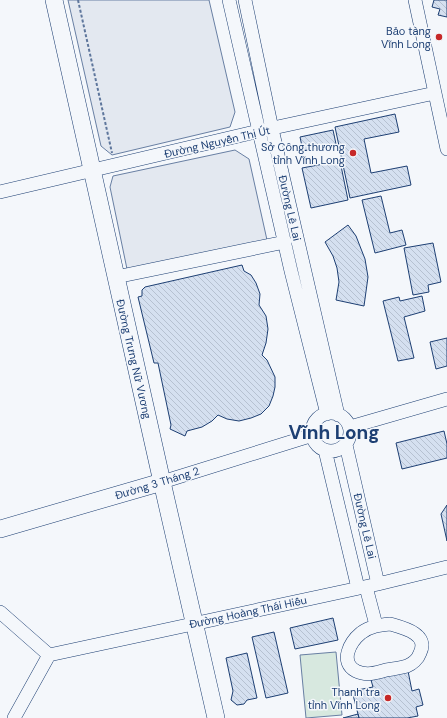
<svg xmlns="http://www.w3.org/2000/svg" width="447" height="718" font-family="'DM Sans',sans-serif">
	<defs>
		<pattern id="building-back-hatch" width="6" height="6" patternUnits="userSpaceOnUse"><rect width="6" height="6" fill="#d5e0f0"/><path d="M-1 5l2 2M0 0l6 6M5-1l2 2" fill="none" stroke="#b6c1d1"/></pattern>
	</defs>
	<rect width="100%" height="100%" fill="#f4f7fb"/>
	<!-- pitch -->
	<path fill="#d7e8df" stroke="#687fa3" d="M 336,652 L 342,715 L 306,718 L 300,655 Z"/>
	<!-- parking -->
	<path fill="#e3e8f0" stroke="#687fa3" d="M 68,0 L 209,0 L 235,112 L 230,127 L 112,155 L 101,146 Z
		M 235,150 L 249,159 L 267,240 L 127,269 L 110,187 L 113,176 Z"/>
	<!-- building -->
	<path fill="url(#building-back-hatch)" stroke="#1d3f73" d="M 434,0 L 447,0 L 447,17 L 438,15 L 440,9 L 432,7 Z
		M 395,114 L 399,132 L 364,139 L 371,173 L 407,166 L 411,185 L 350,198 L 335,127 Z
		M 333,130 L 336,144 L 303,151 L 300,137 Z
		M 340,161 L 348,200 L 311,208 L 302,168 Z
		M 381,196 L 390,233 L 402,230 L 406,245 L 375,253 L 362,200 Z
		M 348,225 L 356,236 L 365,259 L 368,277 L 364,306 L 336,300 L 339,282 L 337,268 L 333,256 L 325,242 Z
		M 433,243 L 441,282 L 428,285 L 429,292 L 413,295 L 404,248 Z
		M 242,265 L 244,271 L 251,275 L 256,283 L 260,294 L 259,305 L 266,316 L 268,329 L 266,343 L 262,355 L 267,360 L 275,377 L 275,387 L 273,396 L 269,406 L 261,414 L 251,418 L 239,421 L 227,419 L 218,415 L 212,421 L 202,427 L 187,431 L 185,436 L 170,429 L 171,425 L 158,363 L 154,363 L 138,297 L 142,296 L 142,290 L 145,287 Z
		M 422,296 L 425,311 L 404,317 L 414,358 L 398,361 L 383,301 L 399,297 L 400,301 Z
		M 447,338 L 447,366 L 436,369 L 430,342 Z
		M 444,431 L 447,444 L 447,458 L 402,469 L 396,443 Z
		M 447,505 L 447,541 L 441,514 Z
		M 333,618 L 338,640 L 295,649 L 290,628 Z
		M 274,632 L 288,693 L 266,698 L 252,637 Z
		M 247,653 L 257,698 L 247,700 L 244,704 L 237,705 L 231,700 L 233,691 L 226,658 Z
		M 408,671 L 412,691 L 419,689 L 423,705 L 416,707 L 418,716 L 407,718 L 359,718 L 352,691 L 373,687 L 371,680 Z
		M 358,714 L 359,718 L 343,718 Z"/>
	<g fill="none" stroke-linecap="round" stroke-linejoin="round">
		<!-- minor casing -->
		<g stroke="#1d3f73" stroke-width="14">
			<path id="minor" d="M 229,0 L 291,271 L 327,414
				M 245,0 L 272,129 L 338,415
				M 415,0 L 447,149
				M 0,192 L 259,131 L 435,93
				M 116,277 L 285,242
				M312 432a19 19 0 1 1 38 0a19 19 0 1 1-38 0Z
				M 350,427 L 447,399
				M 346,445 L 378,584
				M 325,450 L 358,588
				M 162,482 L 313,435
				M 366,587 L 376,625
				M 0,612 L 49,655
				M 390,624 C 404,628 429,634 420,653 C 418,659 412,664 407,666 C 400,668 393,669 386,670 C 376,673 366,676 356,671 C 339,662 350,642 361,633 C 370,626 380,625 390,624 Z
				M 49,655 L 378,584 L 447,567
				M 14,718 L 49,655"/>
		</g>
		<!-- major casing -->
		<g stroke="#1d3f73" stroke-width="18">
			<path id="major" d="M 54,0 L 162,482 L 216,718
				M 0,529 L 162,482"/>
		</g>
		<!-- path -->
		<path stroke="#5e769c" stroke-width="2" stroke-dasharray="3 2" stroke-linecap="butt" d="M 78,0 L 112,153"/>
		<!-- minor -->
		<use href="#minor" stroke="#f4f7fb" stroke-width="13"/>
		<!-- major -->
		<use href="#major" stroke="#f4f7fb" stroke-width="17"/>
	</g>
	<!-- markers -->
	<g fill="#c62828" stroke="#f4f7fb" stroke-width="1.5">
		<circle cx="439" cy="37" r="4"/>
		<circle cx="353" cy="153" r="4"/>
		<circle cx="388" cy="698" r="4"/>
	</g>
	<g text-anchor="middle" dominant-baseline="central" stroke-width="3" stroke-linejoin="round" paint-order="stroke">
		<!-- poi labels -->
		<g font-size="11" fill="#1d3f73" stroke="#f4f7fb" text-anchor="end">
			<text x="431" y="31">Bảo tàng<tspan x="431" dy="13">Vĩnh Long</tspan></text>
			<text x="345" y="147">Sở Công thương<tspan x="345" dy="13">tỉnh Vĩnh Long</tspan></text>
			<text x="380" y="692">Thanh tra<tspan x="380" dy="13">tỉnh Vĩnh Long</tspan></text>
		</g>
		<!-- street labels -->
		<g font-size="11" fill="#1d3f73" stroke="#f4f7fb">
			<text transform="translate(217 142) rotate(-13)">Đường Nguyễn Thị Út</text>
			<text transform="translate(290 208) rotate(77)">Đường Lê Lai</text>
			<text transform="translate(134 359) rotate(77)">Đường Trưng Nữ Vương</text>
			<text transform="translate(157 483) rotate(-17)">Đường 3 Tháng 2</text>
			<text transform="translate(365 526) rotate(77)">Đường Lê Lai</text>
			<text transform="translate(248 612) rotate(-12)">Đường Hoàng Thái Hiếu</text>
		</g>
		<!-- town labels -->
		<g font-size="19" font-weight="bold" fill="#1d3f73" stroke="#f4f7fb">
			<text x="334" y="432">Vĩnh Long</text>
		</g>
	</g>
</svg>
